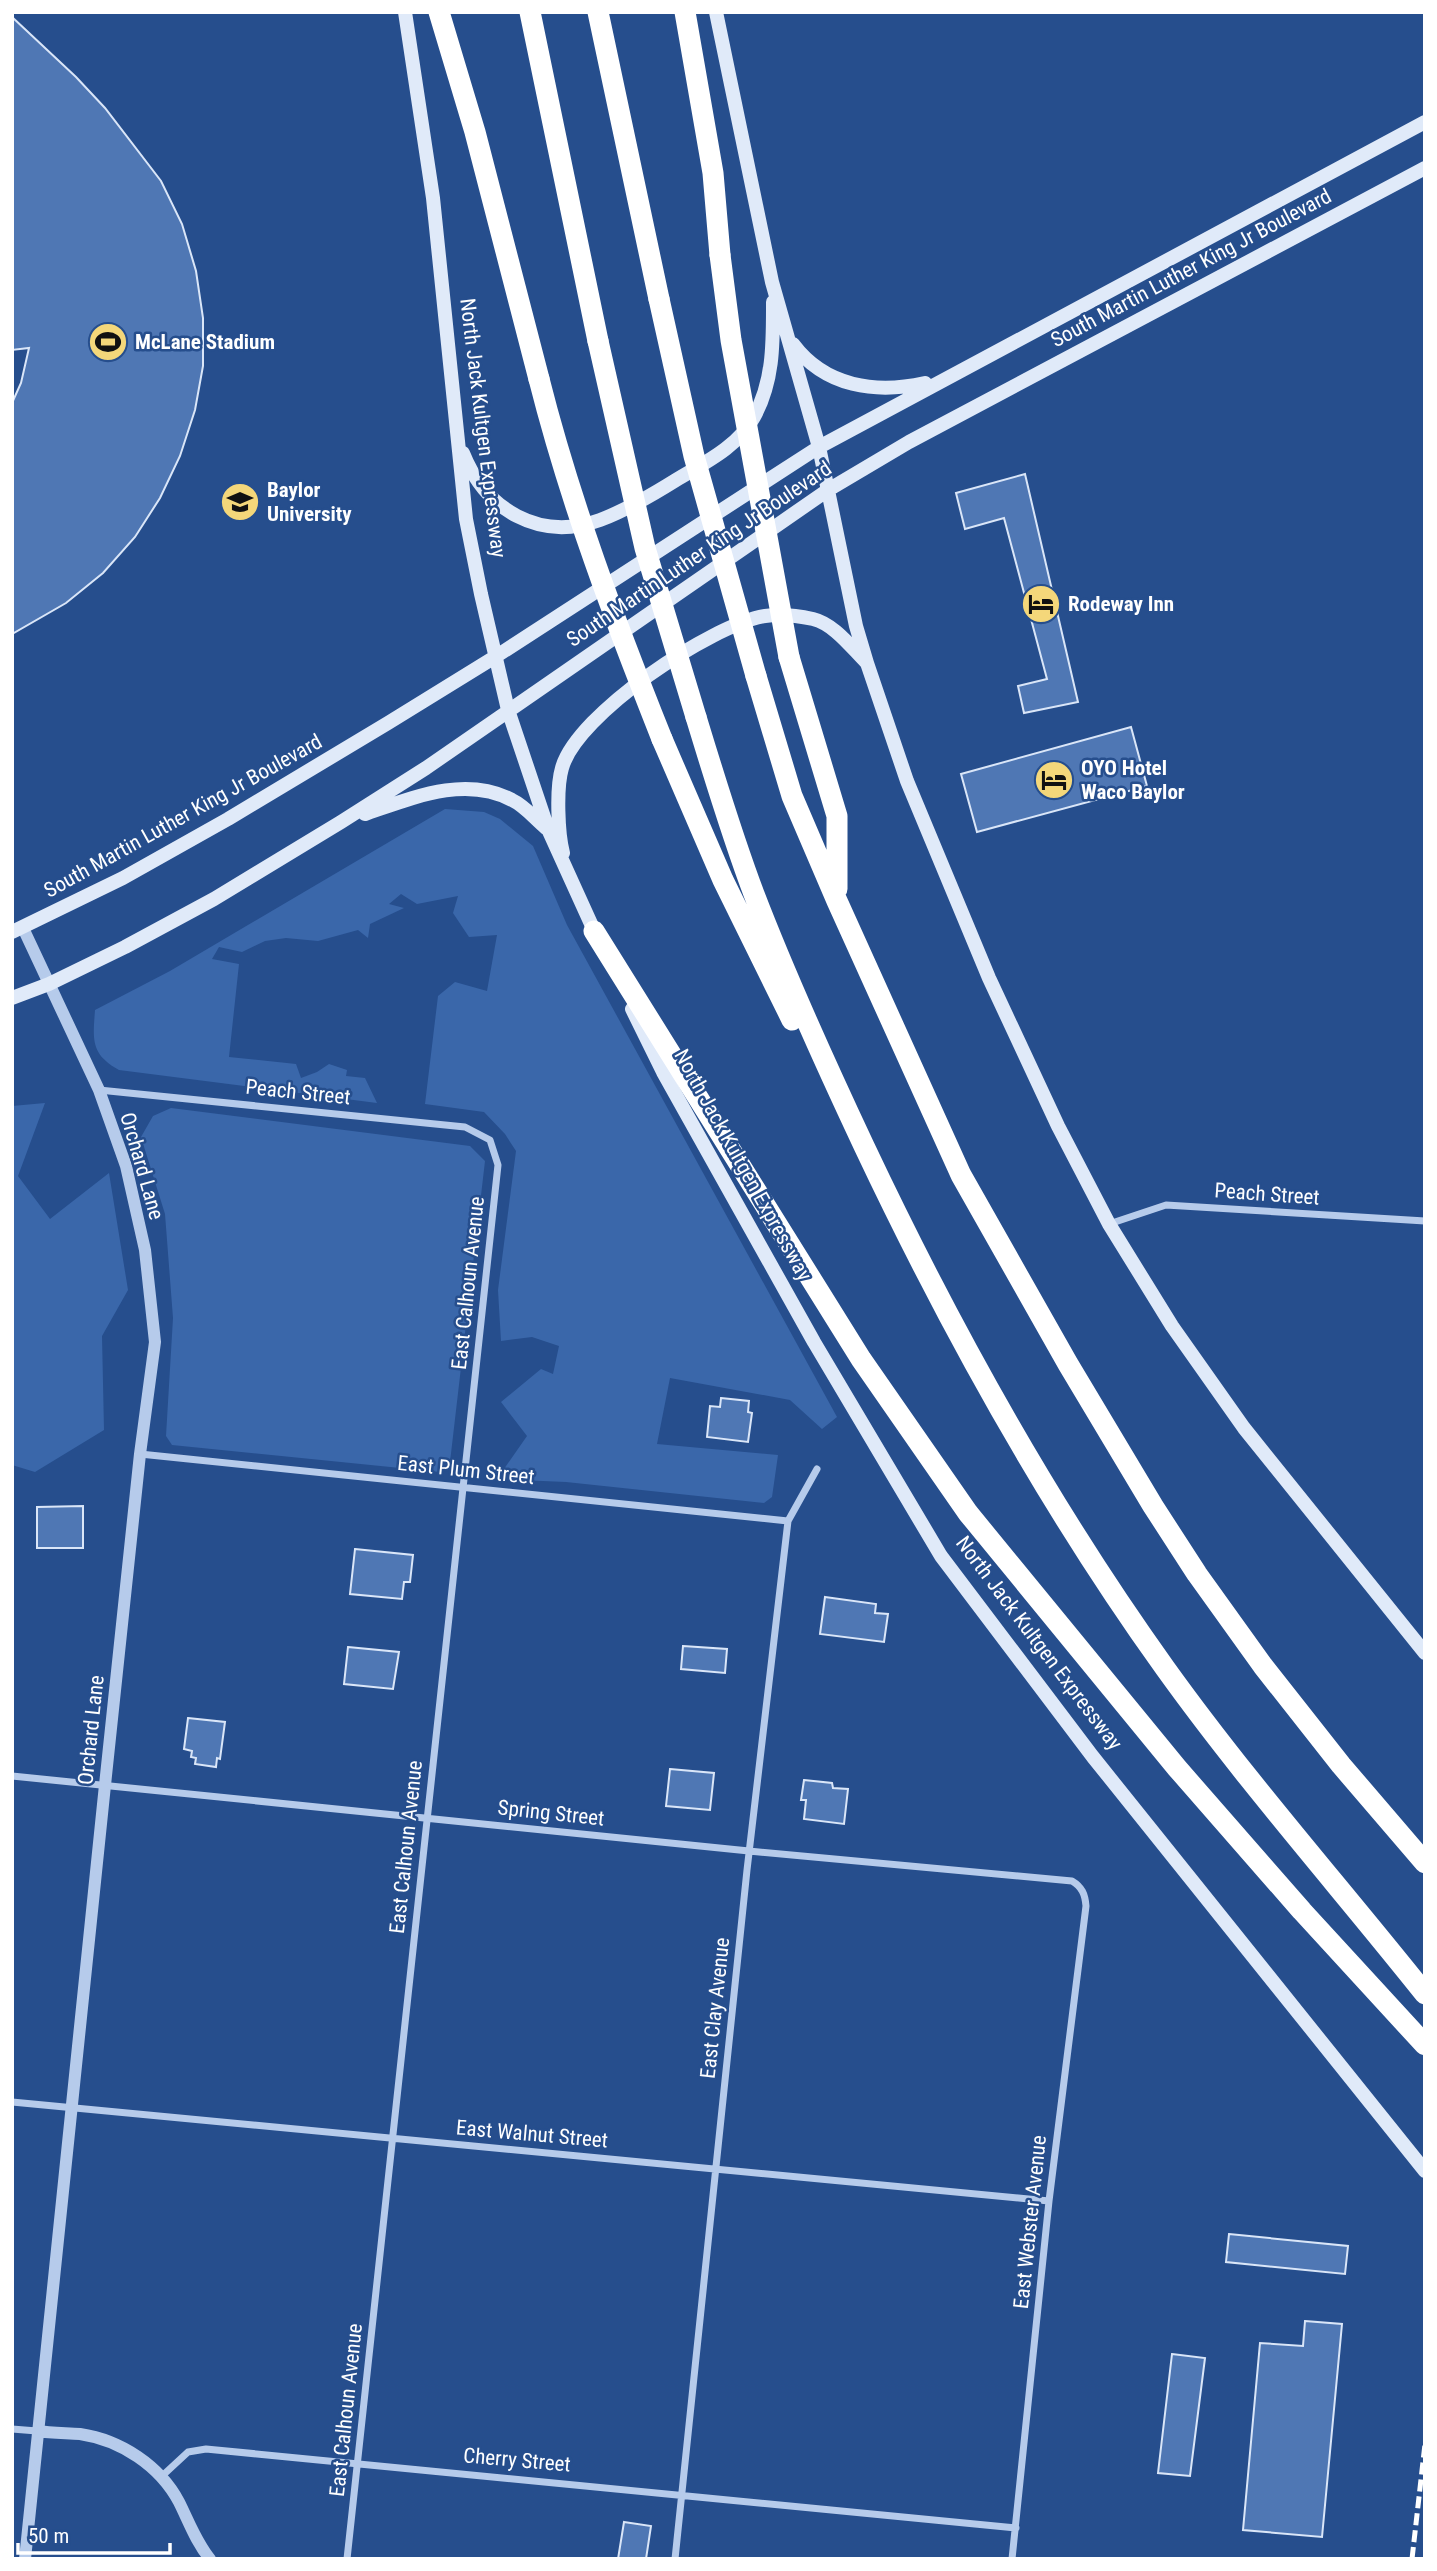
<svg xmlns="http://www.w3.org/2000/svg" width="1437" height="2571" font-family="'Roboto Condensed',sans-serif">
	<rect width="100%" height="100%" fill="#264e8d"/>
	<!-- green -->
	<path fill="#3a67aa" d="M 445,809 L 484,812 L 500,819 L 533,846 L 567,925 L 837,1417 L 822,1429 L 790,1400 L 670,1378 L 657,1444 L 778,1455 L 772,1497 L 764,1503 L 566,1482 L 497,1479 L 527,1436 L 501,1402 L 541,1369 L 553,1374 L 559,1346 L 532,1337 L 501,1341 L 498,1290 L 516,1151 L 505,1134 L 484,1112 L 425,1104 L 438,996 L 455,982 L 487,991 L 497,935 L 469,937 L 453,913 L 458,896 L 417,904 L 401,894 L 389,904 L 404,908 L 370,924 L 368,938 L 358,930 L 318,941 L 286,938 L 265,941 L 242,952 L 219,947 L 212,959 L 239,964 L 229,1057 L 296,1064 L 301,1078 L 317,1072 L 329,1064 L 347,1070 L 346,1076 L 365,1078 L 377,1103 L 119,1070 C 90,1054 93,1039 95,1010 L 170,971 Z
		M 45,1103 L 18,1176 L 50,1219 L 109,1173 L 128,1290 L 102,1336 L 104,1430 L 35,1472 L 12,1465 L 12,1106 Z
		M 171,1108 L 470,1146 L 485,1161 L 450,1462 L 440,1472 L 172,1445 L 166,1436 L 173,1318 L 165,1214 L 141,1137 L 153,1116 Z"/>
	<!-- building -->
	<path fill="#4f77b4" stroke="#dae6f8" stroke-width="2" d="M 12,17 L 76,77 L 105,108 L 161,181 L 182,224 L 196,271 L 203,318 L 203,366 L 195,410 L 180,456 L 160,498 L 135,537 L 103,573 L 66,603 L 12,634 L 12,403 L 21,383 L 29,348 L 12,350 Z
		M 1025,474 L 1078,702 L 1024,713 L 1018,686 L 1047,679 L 1004,518 L 965,529 L 956,493 Z
		M 1131,727 L 1147,786 L 977,832 L 961,774 Z
		M 721,1398 L 749,1401 L 748,1412 L 752,1413 L 748,1442 L 707,1437 L 710,1406 L 720,1407 Z
		M 83,1506 L 83,1548 L 37,1548 L 37,1507 Z
		M 355,1549 L 413,1555 L 410,1582 L 404,1582 L 402,1599 L 350,1594 Z
		M 825,1597 L 876,1604 L 875,1613 L 888,1614 L 884,1642 L 820,1634 Z
		M 683,1646 L 727,1649 L 725,1673 L 681,1669 Z
		M 348,1647 L 399,1652 L 393,1689 L 344,1684 Z
		M 188,1718 L 225,1722 L 220,1759 L 217,1758 L 216,1767 L 195,1764 L 196,1758 L 191,1757 L 192,1751 L 184,1749 Z
		M 670,1769 L 714,1773 L 710,1810 L 666,1806 Z
		M 804,1780 L 832,1783 L 833,1788 L 848,1789 L 844,1824 L 804,1819 L 806,1800 L 801,1800 Z
		M 1229,2234 L 1348,2246 L 1345,2274 L 1226,2262 Z
		M 1305,2321 L 1342,2324 L 1322,2537 L 1243,2530 L 1260,2343 L 1303,2346 Z
		M 1172,2354 L 1205,2358 L 1190,2476 L 1158,2473 Z
		M 624,2522 L 651,2526 L 646,2559 L 618,2559 Z"/>
	<g fill="none" stroke-linecap="round" stroke-linejoin="round">
		<!-- minor -->
		<path stroke="#b6cbeb" stroke-width="7" d="M 99,1090 L 465,1127 L 490,1140 L 498,1165 L 347,2559
			M 1109,1224 L 1166,1205 L 1425,1221
			M 140,1454 L 788,1521
			M 12,1776 L 749,1851 L 1072,1881 C 1082,1887 1085,1894 1086,1906 L 1049,2201 L 1012,2559
			M 12,2102 L 1049,2201
			M 12,2429 L 37,2431
			M 161,2477 L 188,2452 L 206,2449 L 1016,2528
			M 675,2559 L 747,1870 L 788,1521 L 817,1469"/>
		<!-- tertiary -->
		<path stroke="#b6cbeb" stroke-width="12" d="M 23,928 L 99,1090 L 126,1166 L 145,1250 L 155,1342 L 140,1454 L 105,1785 L 25,2559
			M 37,2431 C 51,2433 66,2433 80,2434 C 121,2440 160,2466 179,2502 C 189,2522 196,2542 210,2559"/>
		<!-- secondary -->
		<path stroke="#e0eaf9" stroke-width="14" d="M 405,12 L 433,198 L 466,519 L 481,594 L 508,710 L 548,829 L 597,937
			M 716,12 L 772,282 L 819,447 L 856,626 L 867,663 L 907,781 L 989,978 L 1058,1126 L 1109,1224 L 1172,1326 L 1244,1428 L 1425,1653
			M 793,344 C 825,387 876,394 925,383
			M 463,453 C 486,510 539,542 600,520 C 627,510 652,495 676,480 C 704,463 738,447 754,417 C 774,380 773,342 773,302
			M 365,814 C 412,798 465,775 512,800 C 525,806 535,819 546,828
			M 563,853 C 558,834 556,788 562,768 C 577,714 711,625 765,616 C 779,614 799,616 813,619 C 834,624 851,647 866,662
			M 12,932 L 123,878 L 228,819 L 388,723 L 495,657 L 819,447 L 1425,122
			M 12,998 L 49,984 L 125,947 L 214,899 L 341,822 L 426,768 L 828,490 L 909,442 L 1425,168
			M 632,1009 L 663,1072 L 814,1342 L 941,1556 L 1093,1757 L 1425,2171"/>
		<!-- motorway -->
		<path stroke="#fff" stroke-width="21" d="M 439,12 L 475,132 L 539,379
			M 530,12 L 598,341
			M 598,12 L 659,299
			M 685,12 L 713,173 L 720,255
			M 789,657 L 837,816 L 837,889
			M 756,676 L 792,796 L 837,901 L 961,1175 L 1068,1364 L 1153,1506 L 1197,1574 L 1263,1666 L 1341,1765 L 1425,1863
			M 696,717 C 714,776 732,836 754,894 C 787,980 825,1063 864,1146 C 950,1328 1048,1505 1165,1668 C 1246,1781 1339,1886 1425,1994
			M 662,739 L 723,880 L 792,1020
			M 594,931 L 861,1359 L 968,1513 L 1177,1768 L 1302,1911 L 1425,2045"/>
		<!-- rail -->
		<path stroke="#fff" stroke-width="5" stroke-dasharray="12 5" stroke-linecap="butt" d="M 1412,2559 L 1425,2444"/>
		<!-- motorway-bridge -->
		<path stroke="#fff" stroke-width="21" d="M 720,255 L 731,340 L 789,657
			M 659,299 L 694,456 L 756,676
			M 598,341 L 645,548 L 696,717
			M 539,379 C 570,502 615,621 662,739"/>
	</g>
	<!-- icons -->
	<defs>
		<g id="stadium-disc" transform="scale(2.0125)"><circle r="9.5" fill="#f4d77a" stroke="#264e8d"/><path d="M0-5a6.5 5 0 1 0 0 10a6.5 5 0 1 0 0-10ZM-3.5-1.8h7v3.6h-7Z" fill="#111"/></g>
		<g id="university-disc" transform="scale(2.0125)"><circle r="9.5" fill="#f4d77a" stroke="#264e8d"/><path d="M0-5L7-2L0 1L-7-2ZM-4 1L0 2.5L4 1V4Q0 6-4 4Z" fill="#111"/></g>
		<g id="hotel-disc" transform="scale(2.0125)"><circle r="9.5" fill="#f4d77a" stroke="#264e8d"/><path d="M-6-4.5h1.5V1H6V5H4.5V3h-9V5H-6ZM-4 0a1.8 1.8 0 1 1 3.6 0ZM.5 0V-2.5h3Q6-2.5 6 0Z" fill="#111"/></g>
	</defs>
	<g fill-rule="evenodd">
		<use href="#stadium-disc" x="108" y="342"/>
		<use href="#university-disc" x="240" y="502"/>
		<use href="#hotel-disc" x="1041" y="604"/>
		<use href="#hotel-disc" x="1054" y="780"/>
	</g>
	<g text-anchor="middle" dominant-baseline="central" stroke-width="5" stroke-linejoin="round" paint-order="stroke">
		<!-- street labels -->
		<g font-size="21" fill="#fff" stroke="#264e8d">
			<text transform="translate(1191 268) rotate(-28)">South Martin Luther King Jr Boulevard</text>
			<text transform="translate(483 428) rotate(83)">North Jack Kultgen Expressway</text>
			<text transform="translate(699 554) rotate(-34)">South Martin Luther King Jr Boulevard</text>
			<text transform="translate(183 816) rotate(-29)">South Martin Luther King Jr Boulevard</text>
			<text transform="translate(298 1092) rotate(6)">Peach Street</text>
			<text transform="translate(743 1165) rotate(61)">North Jack Kultgen Expressway</text>
			<text transform="translate(142 1166) rotate(74)">Orchard Lane</text>
			<text transform="translate(1267 1194) rotate(4)">Peach Street</text>
			<text transform="translate(468 1283) rotate(-84)">East Calhoun Avenue</text>
			<text transform="translate(466 1470) rotate(6)">East Plum Street</text>
			<text transform="translate(1039 1643) rotate(53)">North Jack Kultgen Expressway</text>
			<text transform="translate(91 1730) rotate(-84)">Orchard Lane</text>
			<text transform="translate(551 1813) rotate(6)">Spring Street</text>
			<text transform="translate(406 1847) rotate(-84)">East Calhoun Avenue</text>
			<text transform="translate(715 2008) rotate(-84)">East Clay Avenue</text>
			<text transform="translate(532 2134) rotate(5)">East Walnut Street</text>
			<text transform="translate(1030 2222) rotate(-84)">East Webster Avenue</text>
			<text transform="translate(346 2410) rotate(-84)">East Calhoun Avenue</text>
			<text transform="translate(517 2460) rotate(5)">Cherry Street</text>
		</g>
		<!-- poi labels -->
		<g font-size="21" font-weight="bold" fill="#fff" stroke="#264e8d" text-anchor="start">
			<text x="135" y="342">McLane Stadium</text>
			<text x="267" y="490">Baylor<tspan x="267" dy="24">University</tspan></text>
			<text x="1068" y="604">Rodeway Inn</text>
			<text x="1081" y="768">OYO Hotel<tspan x="1081" dy="24">Waco Baylor</tspan></text>
		</g>
	</g>
	<!-- border -->
	<rect width="1437" height="2571" fill="none" stroke="#ffffff" stroke-width="28"/>
	<!-- scale -->
	<path d="M18 2543v10h152v-10" fill="none" stroke="#ffffff" stroke-width="3.5"/>
	<text x="28" y="2543" font-size="21" fill="#ffffff" stroke="#264e8d" stroke-width="5" paint-order="stroke">50 m</text>
</svg>
